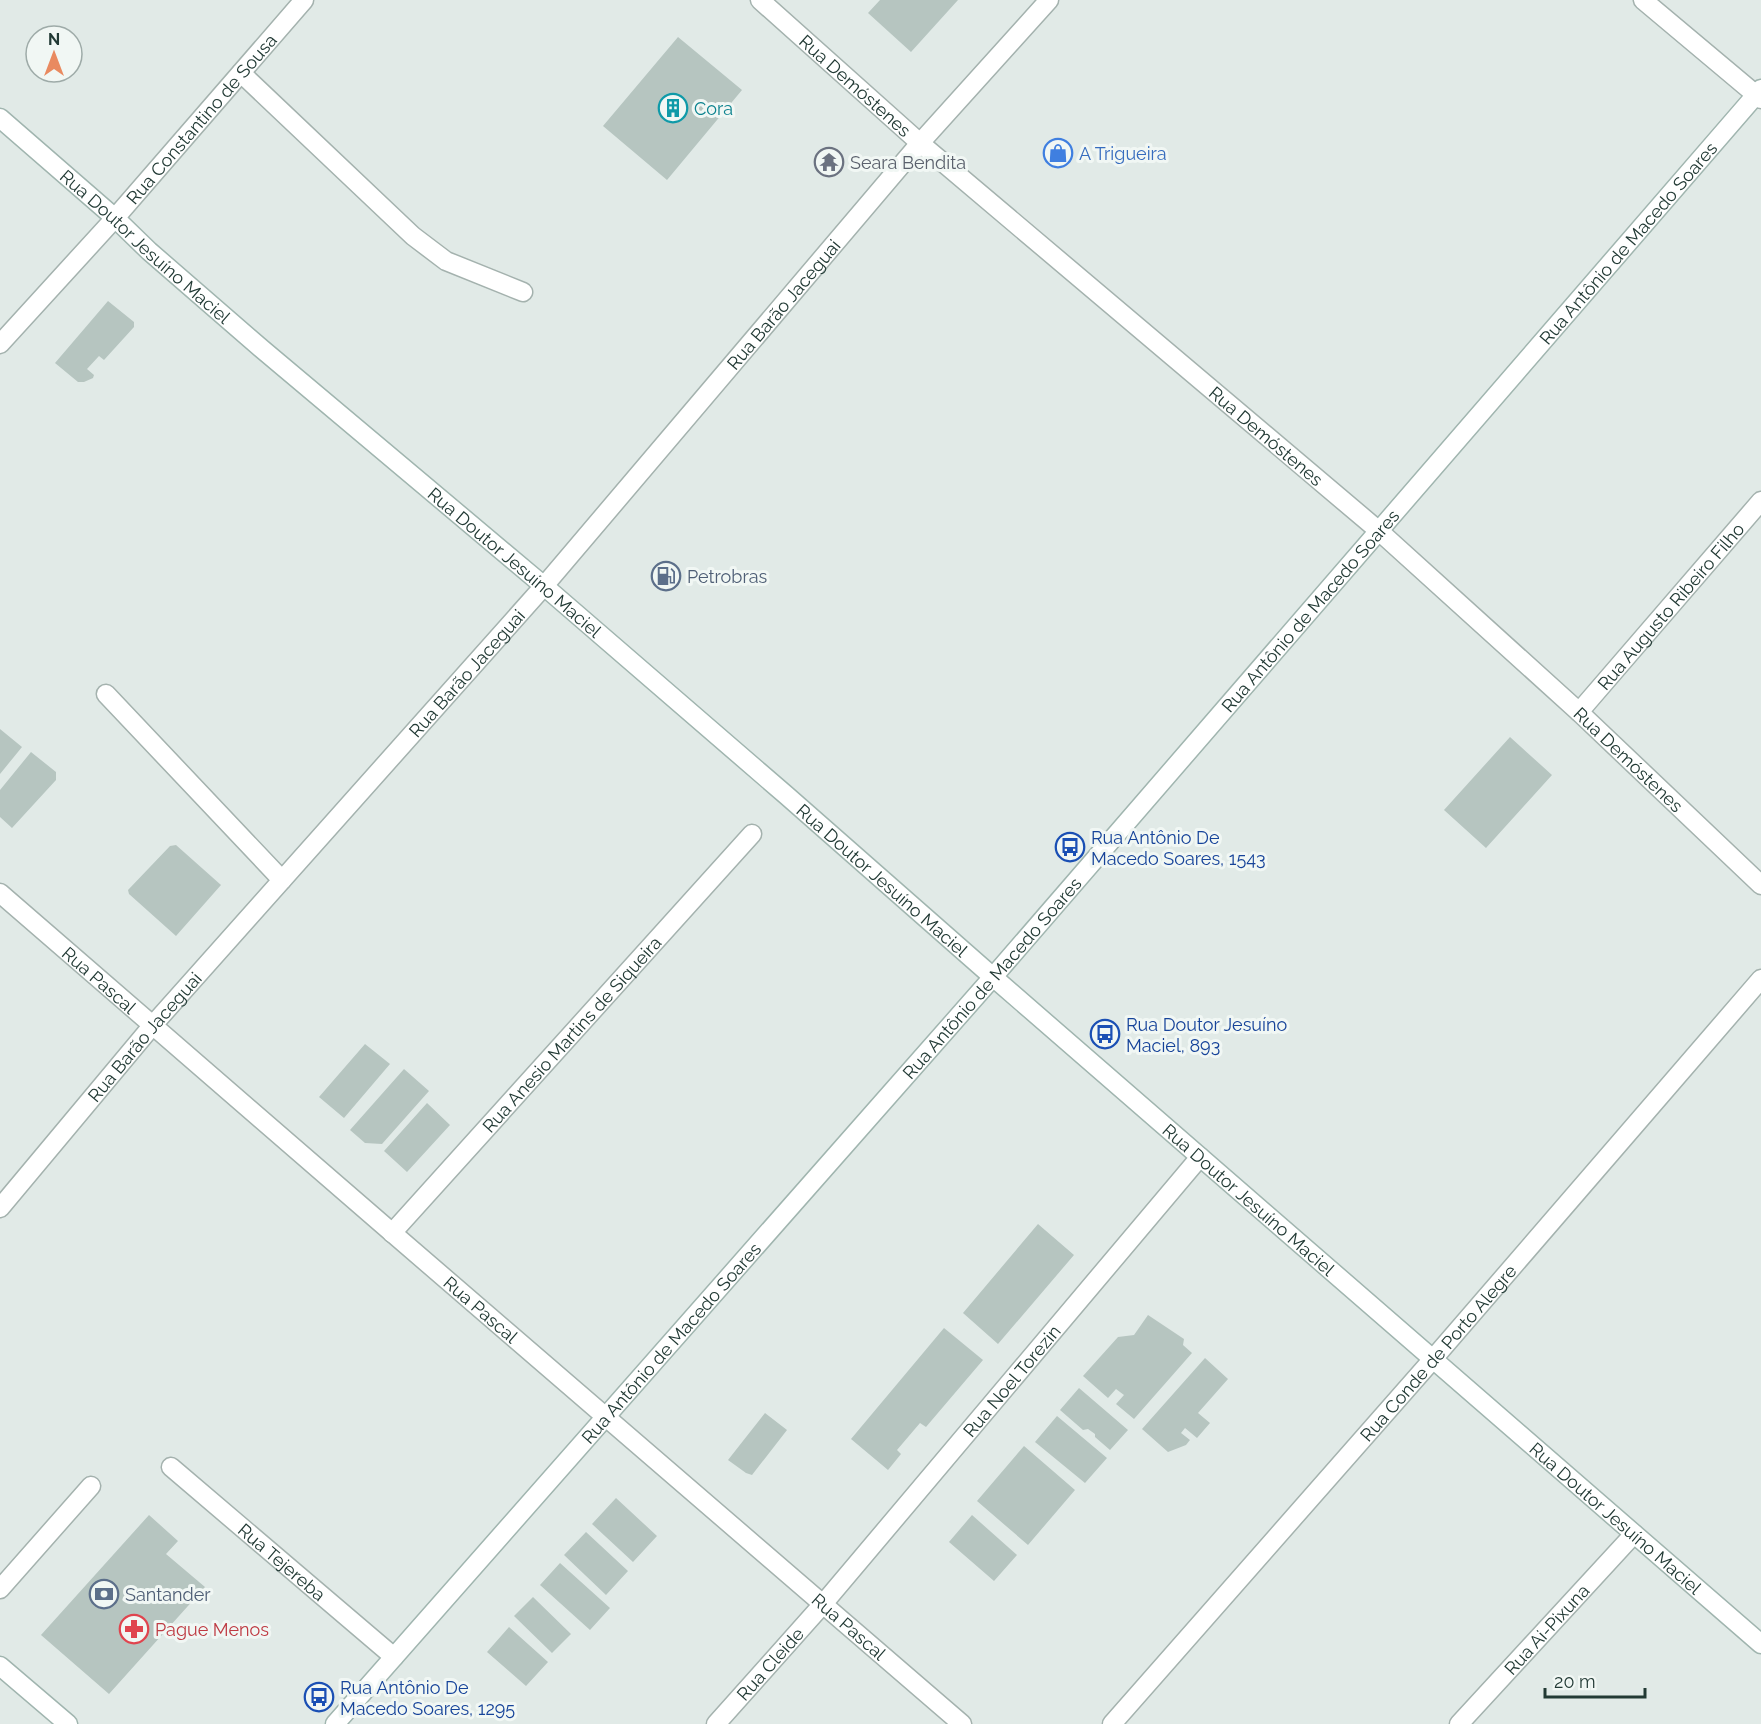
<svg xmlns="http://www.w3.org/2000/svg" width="1761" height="1724" font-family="Raleway,sans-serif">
	<rect width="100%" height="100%" fill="#e1eae7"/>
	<!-- building -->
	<path fill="#b6c5c0" d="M 880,0 L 958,0 L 911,52 L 868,13 Z
		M 678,37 L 742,90 L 667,180 L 603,126 Z
		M 108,301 L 134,322 L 134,327 L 104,360 L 99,356 L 87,369 L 94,375 L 93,378 L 84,382 L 78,382 L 55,363 Z
		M 0,729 L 22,747 L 0,774 Z
		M 1510,737 L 1552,775 L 1486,848 L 1444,810 Z
		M 31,752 L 56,772 L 56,780 L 12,828 L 0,817 L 0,790 Z
		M 176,845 L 221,885 L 176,936 L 129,894 L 128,890 L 170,846 Z
		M 365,1044 L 390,1064 L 344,1118 L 319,1097 Z
		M 404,1069 L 429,1091 L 382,1144 L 365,1143 L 350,1130 Z
		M 427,1103 L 450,1125 L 407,1172 L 384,1151 Z
		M 1038,1224 L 1074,1255 L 998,1344 L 963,1313 Z
		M 1148,1315 L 1184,1339 L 1183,1345 L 1192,1353 L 1134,1419 L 1116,1404 L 1124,1395 L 1116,1389 L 1108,1398 L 1083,1376 L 1118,1337 L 1134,1335 Z
		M 944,1328 L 983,1360 L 926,1427 L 920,1423 L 897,1450 L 901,1454 L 888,1470 L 851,1439 Z
		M 1205,1358 L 1228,1379 L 1198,1413 L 1210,1423 L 1197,1438 L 1185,1428 L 1181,1433 L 1190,1440 L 1186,1445 L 1168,1452 L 1142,1429 Z
		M 1079,1388 L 1128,1430 L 1110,1450 L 1095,1437 L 1095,1434 L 1088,1429 L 1083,1430 L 1060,1410 Z
		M 765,1413 L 787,1430 L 752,1475 L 746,1473 L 728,1460 Z
		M 1057,1416 L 1107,1458 L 1085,1483 L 1035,1442 Z
		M 1024,1446 L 1075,1490 L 1028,1545 L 977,1501 Z
		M 616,1498 L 657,1536 L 633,1562 L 592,1524 Z
		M 149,1515 L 178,1541 L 166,1554 L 205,1587 L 109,1694 L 41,1635 Z
		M 972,1515 L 1017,1555 L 994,1581 L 949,1542 Z
		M 586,1532 L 628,1571 L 606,1595 L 564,1555 Z
		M 560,1563 L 610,1608 L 590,1630 L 540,1585 Z
		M 533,1597 L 571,1634 L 552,1653 L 514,1616 Z
		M 509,1627 L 548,1662 L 526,1686 L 487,1652 Z"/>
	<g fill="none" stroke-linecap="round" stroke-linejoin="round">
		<!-- lane casing -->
		<g stroke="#a4b2ae" stroke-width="21">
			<path id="lane" d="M 241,73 L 413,236 L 446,261 L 523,292
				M 106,694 L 282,880
				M 0,1589 L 91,1486"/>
		</g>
		<!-- street casing -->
		<g stroke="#a4b2ae" stroke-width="21">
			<g id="street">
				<path id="s1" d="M 760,0 L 920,143 L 1379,531 L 1579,712 L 1761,885"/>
				<path d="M 1643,0 L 1761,99"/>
				<path id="s2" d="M 0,344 L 115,218 L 304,0"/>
				<path id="s3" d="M 1579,712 L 1761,501"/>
				<path id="s4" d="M 0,893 C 319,1172 642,1446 962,1724"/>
				<path id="s5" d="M 0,1208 L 152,1026 L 544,586 L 920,143 L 1049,0"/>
				<path id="s6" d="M 392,1233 L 752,834"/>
				<path id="s7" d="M 171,1467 L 394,1657"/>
				<path id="s8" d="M 716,1724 L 823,1604 L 1200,1157"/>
				<path id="s9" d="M 1112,1724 L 1433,1359 L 1761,979"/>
				<path id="s10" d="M 1459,1724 L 1634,1534"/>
			</g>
		</g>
		<!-- secondary casing -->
		<g stroke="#a0b5af" stroke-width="21">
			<g id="secondary">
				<path id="s11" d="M 0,118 L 115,218 L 149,251 L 262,349 L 544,586 L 786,795 L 993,977 L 1761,1644"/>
				<path d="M 0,1666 L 68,1724"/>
				<path id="s12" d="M 335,1724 L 993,977 L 1761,89"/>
			</g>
		</g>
		<!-- lane -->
		<use href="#lane" stroke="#fff" stroke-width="18"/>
		<!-- street -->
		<use href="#street" stroke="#fff" stroke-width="18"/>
		<!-- secondary -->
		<use href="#secondary" stroke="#fff" stroke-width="18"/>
	</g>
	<!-- icons -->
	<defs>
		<g id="building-ring" transform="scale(1.5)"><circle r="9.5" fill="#f1f7f4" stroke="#0f9aa8" stroke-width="1.5"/><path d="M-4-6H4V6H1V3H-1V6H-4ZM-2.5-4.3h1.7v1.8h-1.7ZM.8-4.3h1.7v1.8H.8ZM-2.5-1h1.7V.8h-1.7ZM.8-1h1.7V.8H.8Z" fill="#0f9aa8"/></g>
		<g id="shop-ring" transform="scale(1.5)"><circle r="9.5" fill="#f1f7f4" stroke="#3f7fe0" stroke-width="1.5"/><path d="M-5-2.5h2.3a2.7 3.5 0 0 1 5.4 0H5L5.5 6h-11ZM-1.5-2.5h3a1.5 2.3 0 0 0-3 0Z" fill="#3f7fe0"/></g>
		<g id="temple-ring" transform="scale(1.5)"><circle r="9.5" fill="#f1f7f4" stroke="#6b7280" stroke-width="1.5"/><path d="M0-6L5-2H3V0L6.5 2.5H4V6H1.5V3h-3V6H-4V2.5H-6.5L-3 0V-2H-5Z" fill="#6b7280"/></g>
		<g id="fuel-ring" transform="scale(1.5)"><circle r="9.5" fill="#f1f7f4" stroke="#5c6f8a" stroke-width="1.5"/><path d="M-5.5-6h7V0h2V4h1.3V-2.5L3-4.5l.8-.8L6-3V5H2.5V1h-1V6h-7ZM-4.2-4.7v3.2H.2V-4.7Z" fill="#5c6f8a"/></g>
		<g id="bus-ring" transform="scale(1.5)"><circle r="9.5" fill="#f1f7f4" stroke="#1a4fb4" stroke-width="1.5"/><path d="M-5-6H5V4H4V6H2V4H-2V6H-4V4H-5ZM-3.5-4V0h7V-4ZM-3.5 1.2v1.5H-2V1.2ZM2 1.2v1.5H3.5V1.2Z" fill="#1a4fb4"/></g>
		<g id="bank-ring" transform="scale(1.5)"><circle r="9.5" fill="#f1f7f4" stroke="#5c6f8a" stroke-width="1.5"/><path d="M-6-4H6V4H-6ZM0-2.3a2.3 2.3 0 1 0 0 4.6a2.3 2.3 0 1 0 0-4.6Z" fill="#5c6f8a"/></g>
		<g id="pharmacy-ring" transform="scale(1.5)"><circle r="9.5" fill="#f1f7f4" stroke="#e0444e" stroke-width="1.5"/><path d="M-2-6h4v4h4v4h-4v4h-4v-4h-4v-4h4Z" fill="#e0444e"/></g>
	</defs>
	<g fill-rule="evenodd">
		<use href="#building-ring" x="673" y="108"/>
		<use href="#shop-ring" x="1058" y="153"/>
		<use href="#temple-ring" x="829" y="162"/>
		<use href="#fuel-ring" x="666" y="576"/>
		<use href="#bus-ring" x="1070" y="847"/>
		<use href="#bus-ring" x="1105" y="1034"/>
		<use href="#bank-ring" x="104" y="1594"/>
		<use href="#pharmacy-ring" x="134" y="1629"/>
		<use href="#bus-ring" x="319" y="1697"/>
	</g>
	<g text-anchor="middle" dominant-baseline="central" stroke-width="6" stroke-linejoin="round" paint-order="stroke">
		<!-- street labels -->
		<g font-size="18" fill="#223a35" stroke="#f1f7f4">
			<text stroke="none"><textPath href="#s1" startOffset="128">Rua Demóstenes</textPath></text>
			<text stroke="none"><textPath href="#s2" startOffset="302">Rua Constantino de Sousa</textPath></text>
			<text stroke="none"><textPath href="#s12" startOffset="1966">Rua Antônio de Macedo Soares</textPath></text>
			<text stroke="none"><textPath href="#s11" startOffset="194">Rua Doutor Jesuíno Maciel</textPath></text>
			<text stroke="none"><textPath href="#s5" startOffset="1196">Rua Barão Jaceguai</textPath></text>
			<text stroke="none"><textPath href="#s1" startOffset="668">Rua Demóstenes</textPath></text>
			<text stroke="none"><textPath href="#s11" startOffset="680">Rua Doutor Jesuíno Maciel</textPath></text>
			<text stroke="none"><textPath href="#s3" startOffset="140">Rua Augusto Ribeiro Filho</textPath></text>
			<text stroke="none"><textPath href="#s12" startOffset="1480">Rua Antônio de Macedo Soares</textPath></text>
			<text stroke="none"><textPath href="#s5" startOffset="710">Rua Barão Jaceguai</textPath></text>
			<text stroke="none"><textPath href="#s1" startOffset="1154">Rua Demóstenes</textPath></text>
			<text stroke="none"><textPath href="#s11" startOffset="1166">Rua Doutor Jesuíno Maciel</textPath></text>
			<text stroke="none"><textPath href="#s12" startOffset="994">Rua Antônio de Macedo Soares</textPath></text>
			<text stroke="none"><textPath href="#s4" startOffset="132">Rua Pascal</textPath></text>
			<text stroke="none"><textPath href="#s6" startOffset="268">Rua Anesio Martins de Siqueira</textPath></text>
			<text stroke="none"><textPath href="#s5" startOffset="224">Rua Barão Jaceguai</textPath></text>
			<text stroke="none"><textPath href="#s11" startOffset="1652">Rua Doutor Jesuíno Maciel</textPath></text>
			<text stroke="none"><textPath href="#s4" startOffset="636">Rua Pascal</textPath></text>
			<text stroke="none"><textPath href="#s12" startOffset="508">Rua Antônio de Macedo Soares</textPath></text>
			<text stroke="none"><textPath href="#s9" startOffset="494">Rua Conde de Porto Alegre</textPath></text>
			<text stroke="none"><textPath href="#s8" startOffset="453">Rua Noel Torezin</textPath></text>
			<text stroke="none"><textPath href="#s11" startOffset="2138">Rua Doutor Jesuíno Maciel</textPath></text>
			<text stroke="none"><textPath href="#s7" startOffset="146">Rua Tejereba</textPath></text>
			<text stroke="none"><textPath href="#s4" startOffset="1122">Rua Pascal</textPath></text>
			<text stroke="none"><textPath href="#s10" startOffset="129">Rua Ai-Pixuna</textPath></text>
			<text stroke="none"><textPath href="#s8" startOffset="81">Rua Cleide</textPath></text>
		</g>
		<!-- culture labels -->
		<g font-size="18" fill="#0d838f" stroke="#f1f7f4" text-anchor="start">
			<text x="694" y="108">Cora</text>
		</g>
		<!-- shop labels -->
		<g font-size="18" fill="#366cbe" stroke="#f1f7f4" text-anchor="start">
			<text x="1079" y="153">A Trigueira</text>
		</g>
		<!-- worship labels -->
		<g font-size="18" fill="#5b616d" stroke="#f1f7f4" text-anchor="start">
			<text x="850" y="162">Seara Bendita</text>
		</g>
		<!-- service labels -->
		<g font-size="18" fill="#4e5e75" stroke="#f1f7f4" text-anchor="start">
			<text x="687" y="576">Petrobras</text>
			<text x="125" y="1594">Santander</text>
		</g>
		<!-- transit labels -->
		<g font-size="18" fill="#164399" stroke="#f1f7f4" text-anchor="start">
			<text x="1091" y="837">Rua Antônio De<tspan x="1091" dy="21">Macedo Soares, 1543</tspan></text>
			<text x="1126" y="1024">Rua Doutor Jesuíno<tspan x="1126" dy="21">Maciel, 893</tspan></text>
			<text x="340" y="1687">Rua Antônio De<tspan x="340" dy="21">Macedo Soares, 1295</tspan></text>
		</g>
		<!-- health labels -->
		<g font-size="18" fill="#be3a42" stroke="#f1f7f4" text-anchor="start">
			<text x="155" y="1629">Pague Menos</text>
		</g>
	</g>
	<!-- north arrow -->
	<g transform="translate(54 54)"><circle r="28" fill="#f1f7f4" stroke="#9eaba8" stroke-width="1.5"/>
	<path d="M0-4.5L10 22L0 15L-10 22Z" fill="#e98a60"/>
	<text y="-9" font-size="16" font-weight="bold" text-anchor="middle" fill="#223a35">N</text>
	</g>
	<!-- scale -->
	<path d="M1545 1688v9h100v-9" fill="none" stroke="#223a35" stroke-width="3"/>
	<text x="1554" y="1688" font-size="18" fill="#223a35" stroke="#f1f7f4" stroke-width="4.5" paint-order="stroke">20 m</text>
</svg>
